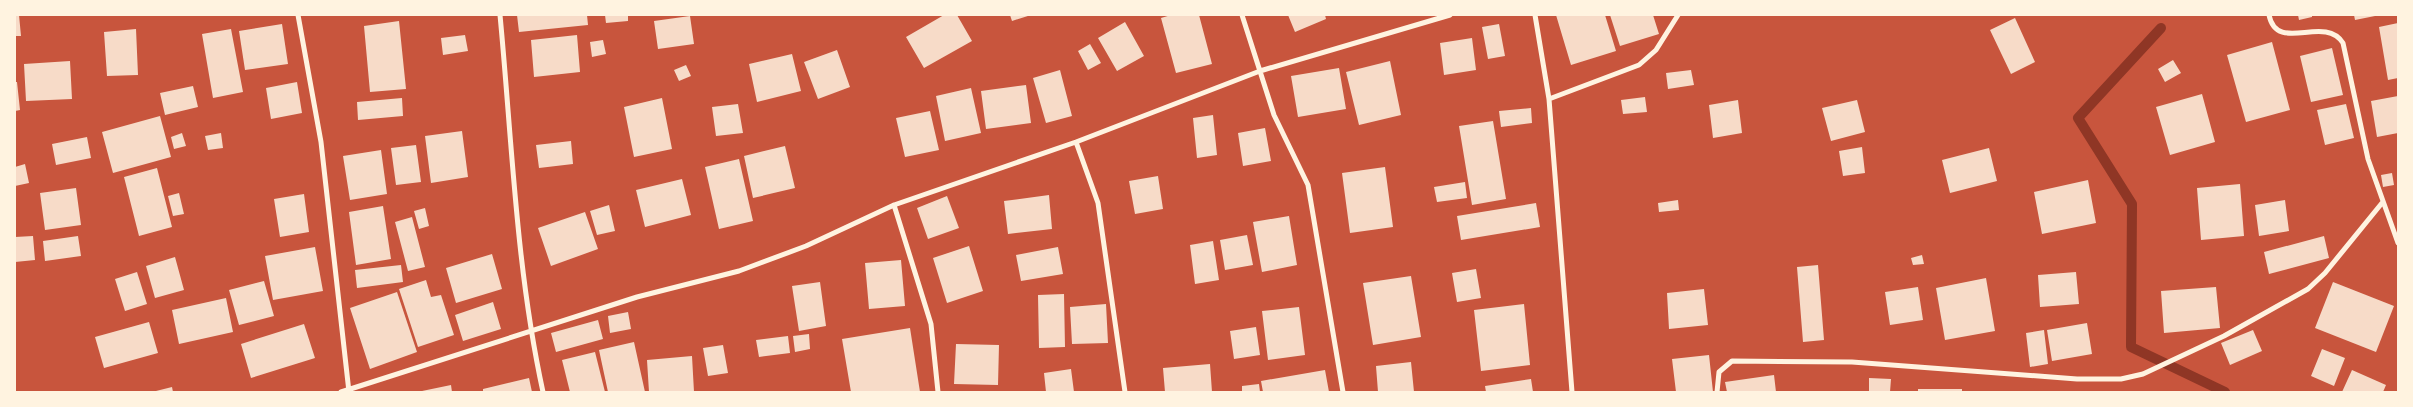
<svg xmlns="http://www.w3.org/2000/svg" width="2413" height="407" font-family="'Open Sans',sans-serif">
	<rect width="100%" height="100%" fill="#c8553d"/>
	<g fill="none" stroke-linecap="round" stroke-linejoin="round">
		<!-- stream -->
		<path stroke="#8f3625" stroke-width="10" d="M 2161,28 L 2078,118 L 2132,204 L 2131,347 L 2225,392"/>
	</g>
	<!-- building -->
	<path fill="#f7dbc8" d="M 15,15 L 19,15 L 21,36 L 15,36 Z
		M 517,15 L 587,15 L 588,25 L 519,32 Z
		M 605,15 L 628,15 L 628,21 L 606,23 Z
		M 944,15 L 957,15 L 972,41 L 924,68 L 906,37 Z
		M 1010,15 L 1031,15 L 1012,21 Z
		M 1171,15 L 1199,15 L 1212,64 L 1176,73 L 1161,18 Z
		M 1288,15 L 1325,15 L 1326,19 L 1295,32 Z
		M 1556,15 L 1605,15 L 1616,51 L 1571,65 Z
		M 1610,15 L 1653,15 L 1659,34 L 1620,46 Z
		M 2298,15 L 2312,15 L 2312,17 L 2299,20 Z
		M 2354,15 L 2374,15 L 2375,16 L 2355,20 Z
		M 690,16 L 694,44 L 658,49 L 654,21 Z
		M 2015,18 L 2035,62 L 2011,74 L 1990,30 Z
		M 399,21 L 406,89 L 370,92 L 364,26 Z
		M 1125,22 L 1144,56 L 1117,71 L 1098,38 Z
		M 2398,23 L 2398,78 L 2388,80 L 2379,27 Z
		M 282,24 L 288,64 L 245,70 L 239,31 Z
		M 1499,24 L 1505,56 L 1488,59 L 1482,27 Z
		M 136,29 L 138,75 L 107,76 L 104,32 Z
		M 231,29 L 243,92 L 213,98 L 202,34 Z
		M 465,35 L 468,51 L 443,55 L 441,38 Z
		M 577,35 L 580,72 L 534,77 L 531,40 Z
		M 1472,38 L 1476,70 L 1444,75 L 1440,43 Z
		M 603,40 L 606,54 L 592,57 L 590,42 Z
		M 2272,42 L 2290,110 L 2246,122 L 2227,55 Z
		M 1090,44 L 1101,63 L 1088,70 L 1078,51 Z
		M 2332,48 L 2343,95 L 2311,102 L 2300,56 Z
		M 837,50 L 850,87 L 818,99 L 804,62 Z
		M 792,54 L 801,91 L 757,102 L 749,64 Z
		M 2173,60 L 2181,73 L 2165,82 L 2158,69 Z
		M 70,61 L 72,99 L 26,101 L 24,64 Z
		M 1390,61 L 1401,115 L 1359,125 L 1346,72 Z
		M 686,65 L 691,76 L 679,81 L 674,70 Z
		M 1339,68 L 1346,109 L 1298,117 L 1291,76 Z
		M 1060,70 L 1072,116 L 1046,123 L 1033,78 Z
		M 1691,70 L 1694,85 L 1668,89 L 1666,73 Z
		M 15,82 L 17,82 L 20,110 L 15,111 Z
		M 297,82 L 302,113 L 271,119 L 266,88 Z
		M 1026,85 L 1031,123 L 986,129 L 981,91 Z
		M 193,86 L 198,107 L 165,115 L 160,93 Z
		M 971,88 L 981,133 L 945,141 L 936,96 Z
		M 2202,94 L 2215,142 L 2170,155 L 2156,107 Z
		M 2398,96 L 2398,133 L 2377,137 L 2371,101 Z
		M 1645,97 L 1647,112 L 1623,114 L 1621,100 Z
		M 402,98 L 403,116 L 358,120 L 357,102 Z
		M 662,98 L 672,149 L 634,157 L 624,107 Z
		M 1738,100 L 1742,133 L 1713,138 L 1709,105 Z
		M 1857,100 L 1865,132 L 1831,141 L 1822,108 Z
		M 738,104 L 743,133 L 716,136 L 712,107 Z
		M 2346,104 L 2354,138 L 2325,145 L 2317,110 Z
		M 1531,108 L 1532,123 L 1501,127 L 1499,111 Z
		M 930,111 L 939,150 L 905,157 L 896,118 Z
		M 1213,115 L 1217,155 L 1197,158 L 1193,118 Z
		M 160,116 L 171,157 L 113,173 L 102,132 Z
		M 1493,121 L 1506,199 L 1472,205 L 1459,126 Z
		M 1265,128 L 1271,161 L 1243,166 L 1238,133 Z
		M 462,131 L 468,177 L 431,183 L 425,136 Z
		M 182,133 L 186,146 L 174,149 L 171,137 Z
		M 221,133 L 223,148 L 208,150 L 205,136 Z
		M 87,137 L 91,158 L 56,165 L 52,144 Z
		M 571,141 L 573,164 L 539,168 L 536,145 Z
		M 416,145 L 421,182 L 396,185 L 391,148 Z
		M 785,146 L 795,188 L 753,198 L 744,156 Z
		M 1862,147 L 1865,173 L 1843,176 L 1839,151 Z
		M 1989,148 L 1997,181 L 1950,193 L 1942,160 Z
		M 381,150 L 387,194 L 350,200 L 343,156 Z
		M 739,159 L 753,221 L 719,229 L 705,167 Z
		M 25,164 L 29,183 L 15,186 L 15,167 Z
		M 1385,167 L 1393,227 L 1350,233 L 1342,173 Z
		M 157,168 L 172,227 L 139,236 L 124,177 Z
		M 2392,173 L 2394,185 L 2383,187 L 2381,175 Z
		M 1158,176 L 1163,209 L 1135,214 L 1129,181 Z
		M 682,179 L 691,215 L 645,227 L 636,190 Z
		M 2088,180 L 2096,223 L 2042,234 L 2034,192 Z
		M 1465,182 L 1467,198 L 1437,202 L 1434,187 Z
		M 2240,184 L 2244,236 L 2201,240 L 2197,188 Z
		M 76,188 L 81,225 L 45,230 L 40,193 Z
		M 179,193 L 184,214 L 173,216 L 168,196 Z
		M 304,194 L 309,232 L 280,237 L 274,199 Z
		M 1049,195 L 1052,229 L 1008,234 L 1004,201 Z
		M 947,196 L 959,228 L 928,239 L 917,208 Z
		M 1678,200 L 1679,210 L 1659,212 L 1658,203 Z
		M 2285,200 L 2289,231 L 2259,236 L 2255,205 Z
		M 1536,203 L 1540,227 L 1461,240 L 1457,216 Z
		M 609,205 L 615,231 L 597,235 L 590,211 Z
		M 383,206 L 391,259 L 356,265 L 349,212 Z
		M 425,208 L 429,226 L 419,229 L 414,211 Z
		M 585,212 L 598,249 L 551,266 L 538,228 Z
		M 1289,216 L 1297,265 L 1262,272 L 1253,222 Z
		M 412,217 L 425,267 L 408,271 L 395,222 Z
		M 1247,235 L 1253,265 L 1225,270 L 1220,240 Z
		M 33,236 L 35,260 L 15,262 L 15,237 Z
		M 78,236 L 81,256 L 45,261 L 43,241 Z
		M 2324,236 L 2329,258 L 2269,274 L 2264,252 Z
		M 1213,241 L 1219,280 L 1195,284 L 1190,245 Z
		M 969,246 L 983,291 L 947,303 L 933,258 Z
		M 315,247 L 323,291 L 273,300 L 265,256 Z
		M 1058,247 L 1063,274 L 1021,281 L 1016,255 Z
		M 492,254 L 502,289 L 456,303 L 446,268 Z
		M 1922,255 L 1924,264 L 1913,265 L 1911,258 Z
		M 175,257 L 184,290 L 155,298 L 146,266 Z
		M 901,260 L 905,306 L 869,309 L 865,263 Z
		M 401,265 L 403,282 L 357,288 L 355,270 Z
		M 1818,265 L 1824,340 L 1803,342 L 1797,267 Z
		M 1476,269 L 1481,298 L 1457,302 L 1452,273 Z
		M 137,272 L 147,304 L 125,311 L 115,279 Z
		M 2076,272 L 2079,304 L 2040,307 L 2038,275 Z
		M 1411,276 L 1421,337 L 1373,345 L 1363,283 Z
		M 1986,278 L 1995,331 L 1945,340 L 1936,288 Z
		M 426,280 L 431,297 L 441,295 L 454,335 L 418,347 L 399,289 Z
		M 264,281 L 274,316 L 239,325 L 229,290 Z
		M 820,282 L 826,326 L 799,331 L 792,286 Z
		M 2333,282 L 2394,306 L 2376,352 L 2315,328 Z
		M 1918,287 L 1923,320 L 1890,325 L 1885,292 Z
		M 2216,287 L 2220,328 L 2164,333 L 2161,291 Z
		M 1704,289 L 1708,325 L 1669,329 L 1667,293 Z
		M 397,292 L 417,352 L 370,369 L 350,308 Z
		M 1064,294 L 1065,347 L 1039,348 L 1038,295 Z
		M 226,298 L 233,332 L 179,344 L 172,310 Z
		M 493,302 L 501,329 L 463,341 L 455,315 Z
		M 1106,304 L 1108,343 L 1072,344 L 1070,307 Z
		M 1524,304 L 1530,365 L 1481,371 L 1474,310 Z
		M 1299,307 L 1305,355 L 1268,360 L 1262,311 Z
		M 628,312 L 631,329 L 610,333 L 608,316 Z
		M 598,320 L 603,339 L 556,352 L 551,333 Z
		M 149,322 L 158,353 L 104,368 L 95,337 Z
		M 2087,323 L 2092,354 L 2052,361 L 2047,330 Z
		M 304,324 L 315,358 L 251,378 L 241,344 Z
		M 1256,327 L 1260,355 L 1234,359 L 1230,331 Z
		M 910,328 L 920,392 L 851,392 L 842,339 Z
		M 2044,330 L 2048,364 L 2030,367 L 2026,333 Z
		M 2253,330 L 2262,351 L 2230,365 L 2221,343 Z
		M 809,334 L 810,349 L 795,352 L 793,336 Z
		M 788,336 L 790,353 L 759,357 L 756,340 Z
		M 634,342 L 645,392 L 608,392 L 599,350 Z
		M 956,344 L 999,345 L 998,385 L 954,384 Z
		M 723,345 L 728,373 L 708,376 L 703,348 Z
		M 2322,349 L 2345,358 L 2334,386 L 2311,376 Z
		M 595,352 L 605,392 L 570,392 L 562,360 Z
		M 1709,355 L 1713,392 L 1676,392 L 1672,359 Z
		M 692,356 L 694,392 L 649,392 L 647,360 Z
		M 1411,362 L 1414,392 L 1378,392 L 1376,366 Z
		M 1210,364 L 1212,392 L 1165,392 L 1163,368 Z
		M 1071,369 L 1074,392 L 1046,392 L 1044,373 Z
		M 1325,370 L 1329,392 L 1263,392 L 1261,381 Z
		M 2352,370 L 2386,385 L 2383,392 L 2342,392 Z
		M 1774,375 L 1776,392 L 1727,392 L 1725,382 Z
		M 529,378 L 532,392 L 483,392 L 483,389 Z
		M 1869,378 L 1891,379 L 1890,392 L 1869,392 Z
		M 1531,379 L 1533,392 L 1486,392 L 1485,386 Z
		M 1259,384 L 1260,392 L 1242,392 L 1242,386 Z
		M 451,385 L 452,392 L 422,392 L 422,391 Z
		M 172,387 L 173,392 L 156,392 L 156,391 Z
		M 1918,389 L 1962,389 L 1962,392 L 1918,392 Z"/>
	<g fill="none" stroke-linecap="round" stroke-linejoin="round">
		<!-- minor -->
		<path stroke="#fff3e0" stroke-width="5" d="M 298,15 L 321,142 L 349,392
			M 500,15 C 512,141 516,268 543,392
			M 1242,15 L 1274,115 L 1308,185 L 1343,392
			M 1535,15 L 1549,99 L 1572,392
			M 2269,15 C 2277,54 2324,14 2343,43 L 2368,159 L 2398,243
			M 1549,99 L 1639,65 L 1656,50 L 1678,15
			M 1076,142 L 1098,203 L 1125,392
			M 894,205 L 931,324 L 938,392
			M 341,392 L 637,297 L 739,271 L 806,246 L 894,205 L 1076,142 L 1260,71 L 1450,15
			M 1717,392 L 1719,372 L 1732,361 L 1852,362 L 2077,379 L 2121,379 L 2143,374 L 2224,336 L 2308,289 L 2325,273 L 2382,203"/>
	</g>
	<!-- border -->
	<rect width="2413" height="407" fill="none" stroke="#fff3e0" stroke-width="32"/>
</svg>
